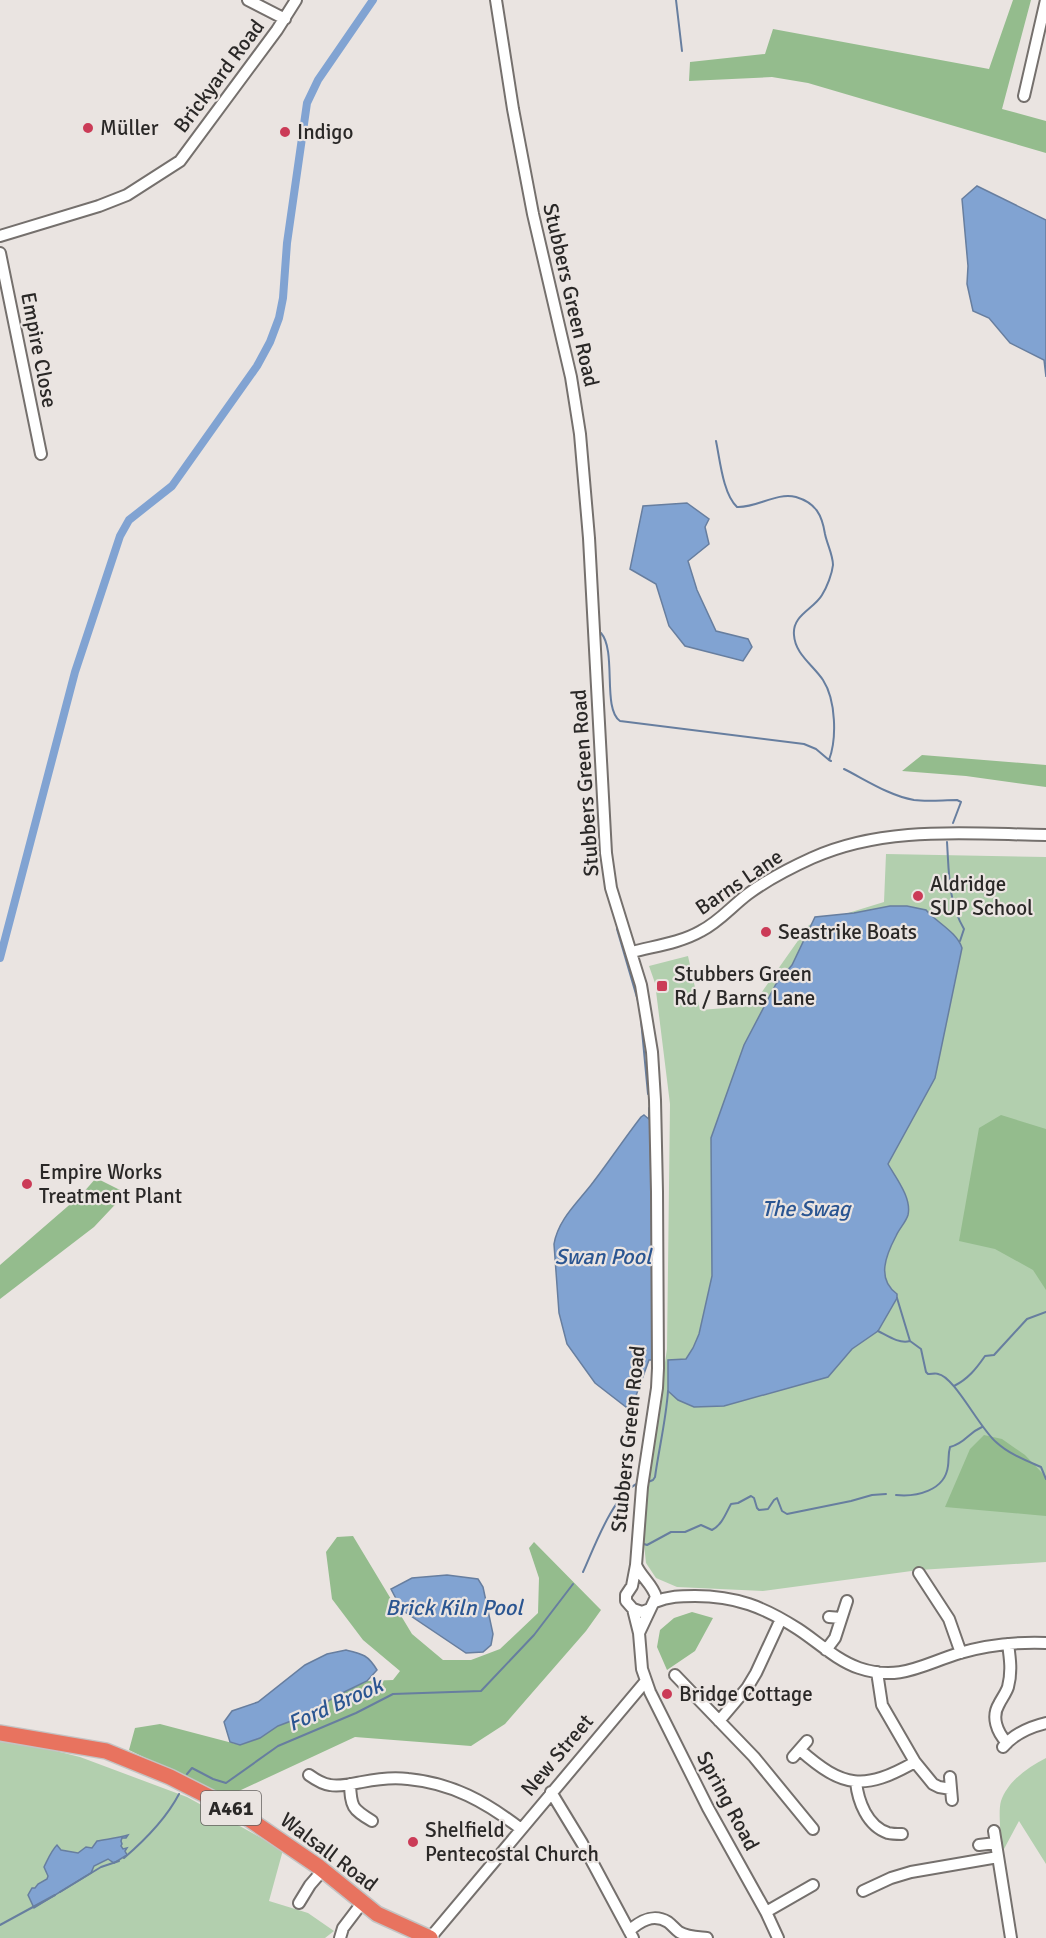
<svg xmlns="http://www.w3.org/2000/svg" width="1046" height="1938" font-family="Signika,sans-serif">
	<rect width="100%" height="100%" fill="#eae4e1"/>
	<!-- green -->
	<path fill="#b2cfae" d="M 886,854 L 1046,857 L 1046,1562 L 919,1570 L 763,1591 L 677,1587 L 656,1578 L 646,1563 L 644,1544 L 648,1477 L 667,1349 L 670,1104 L 655,983 L 649,966 L 688,956 L 700,1010 L 752,1006 L 809,925 L 884,902 Z
		M 0,1741 L 48,1749 L 80,1757 L 187,1797 L 283,1850 L 269,1901 L 308,1913 L 334,1931 L 325,1938 L 0,1938 Z
		M 1046,1758 L 1046,1864 L 1019,1821 L 1004,1849 L 1001,1845 C 1001,1833 998,1811 1001,1801 C 1008,1781 1028,1767 1046,1758 Z"/>
	<!-- forest -->
	<path fill="#94bc8d" d="M 1013,0 L 1031,0 L 1002,109 L 1046,121 L 1046,153 L 808,83 L 772,77 L 689,81 L 690,62 L 765,54 L 773,29 L 989,69 Z
		M 922,755 L 1046,765 L 1046,787 L 966,776 L 902,771 Z
		M 1001,1115 L 1046,1129 L 1046,1290 L 1033,1270 L 995,1249 L 959,1241 L 979,1128 Z
		M 96,1178 L 126,1193 L 94,1227 L 0,1299 L 0,1265 L 82,1194 Z
		M 984,1435 L 1002,1439 L 1025,1455 L 1046,1477 L 1046,1516 L 945,1507 L 970,1449 Z
		M 353,1536 L 412,1634 L 443,1660 L 471,1660 L 500,1649 L 538,1613 L 539,1578 L 529,1548 L 534,1542 L 601,1610 L 586,1631 L 505,1724 L 471,1746 L 355,1737 L 226,1797 L 129,1750 L 135,1728 L 160,1724 L 240,1745 L 260,1738 L 278,1726 L 307,1715 L 336,1696 L 367,1681 L 393,1680 L 400,1671 L 363,1640 L 332,1599 L 326,1552 L 337,1537 Z
		M 692,1612 L 713,1618 L 695,1651 L 667,1670 L 657,1647 L 660,1630 L 674,1618 Z"/>
	<!-- water -->
	<path fill="#81a3d2" stroke="#677e9f" stroke-width="1.5" d="M 977,186 L 1046,220 L 1046,377 L 1044,360 L 1010,343 L 989,318 L 973,311 L 967,284 L 968,266 L 962,199 Z
		M 687,503 L 709,519 L 705,527 L 709,544 L 688,561 L 697,590 L 716,631 L 748,639 L 752,647 L 743,661 L 685,646 L 669,626 L 656,584 L 630,569 L 643,506 Z
		M 890,906 L 907,906 L 926,910 C 936,922 957,932 962,948 L 935,1078 L 888,1164 C 896,1178 912,1198 908,1215 C 906,1222 899,1229 896,1236 C 886,1255 876,1279 897,1294 L 897,1298 L 878,1331 L 852,1349 L 828,1377 L 724,1406 L 694,1407 L 678,1400 L 668,1391 L 668,1360 L 686,1359 L 693,1348 L 699,1334 L 712,1276 L 711,1138 L 744,1045 L 776,984 L 792,965 L 815,917 L 854,913 Z
		M 644,1115 L 650,1120 L 653,1322 L 652,1322 L 655,1360 L 649,1360 L 634,1401 L 629,1407 L 626,1407 L 595,1383 L 567,1344 L 559,1313 L 554,1244 C 558,1220 577,1203 591,1185 C 608,1163 624,1139 641,1117 Z
		M 447,1575 L 478,1579 L 483,1587 L 493,1634 L 491,1645 L 483,1652 L 466,1653 L 402,1610 L 391,1589 L 412,1578 Z
		M 346,1650 C 363,1654 368,1655 377,1670 L 367,1681 L 336,1696 L 307,1715 L 278,1726 L 260,1738 L 240,1745 L 230,1742 L 224,1722 L 232,1711 L 258,1702 L 305,1665 L 327,1654 Z
		M 128,1835 L 126,1838 L 122,1838 L 121,1841 L 122,1844 L 121,1846 L 123,1849 L 127,1848 L 125,1851 L 127,1855 L 114,1863 L 108,1859 L 94,1866 L 91,1873 L 34,1908 L 28,1895 L 32,1888 L 35,1888 L 38,1884 L 47,1879 L 48,1876 L 44,1867 C 48,1859 51,1851 57,1845 L 61,1850 L 78,1853 L 86,1847 L 92,1848 L 97,1841 C 107,1839 118,1838 128,1835 Z"/>
	<g fill="none" stroke-linecap="round" stroke-linejoin="round">
		<!-- stream -->
		<path stroke="#677e9f" stroke-width="2" d="M 676,0 L 682,51
			M 716,441 C 720,460 723,494 737,507 C 757,508 776,492 796,497 C 816,503 822,515 825,534 C 827,544 833,555 833,565 C 832,574 827,587 822,595 C 814,609 792,615 794,635 C 795,654 813,665 823,680 C 836,700 837,739 829,760 L 831,761
			M 601,633 C 617,651 602,709 620,721 L 804,744 L 816,749 L 829,760
			M 844,769 C 866,780 890,796 914,800 C 928,802 943,800 957,800 L 961,802 L 953,823
			M 947,842 C 949,872 948,902 964,929 L 960,941
			M 617,929 L 638,1001
			M 641,1020 L 648,1094
			M 649,1118 L 649,1108
			M 897,1298 L 910,1341
			M 878,1331 C 888,1336 899,1344 910,1341 L 921,1349 L 926,1372 L 928,1374 C 929,1374 937,1373 938,1374 C 954,1376 980,1429 996,1442 C 1009,1454 1025,1460 1041,1467 L 1046,1479
			M 954,1386 C 968,1379 976,1369 985,1356 L 994,1355 L 1027,1319 L 1046,1312
			M 648,1482 L 653,1480 L 655,1477 C 659,1448 666,1420 668,1391
			M 896,1495 C 916,1497 945,1491 948,1466 C 949,1459 948,1454 950,1447 C 967,1442 966,1434 982,1427
			M 644,1544 L 647,1545 L 671,1532 L 685,1532 L 701,1525 L 712,1530 C 722,1525 726,1513 731,1504 L 738,1503 L 751,1496 L 754,1498 L 757,1508 L 759,1510 L 768,1509 L 774,1500 L 777,1498 L 782,1511 L 787,1514 L 851,1501 L 872,1495 L 886,1494
			M 583,1572 C 594,1548 614,1492 639,1483
			M 187,1774 L 192,1768 L 213,1779 L 226,1783 L 278,1746 L 356,1713 L 393,1694 L 481,1691 L 534,1635 L 573,1584
			M 124,1858 C 145,1840 166,1819 179,1794
			M 60,1892 L 101,1867 L 119,1861
			M 0,1925 L 55,1895"/>
		<!-- canal -->
		<path stroke="#81a3d2" stroke-width="8" d="M 0,958 L 75,672 L 120,536 L 129,520 L 172,486 L 257,366 L 270,342 L 279,318 L 283,298 L 287,243 L 307,103 L 318,80 L 373,0"/>
		<!-- minor casing -->
		<g stroke="#75706d" stroke-width="14">
			<path id="minor" d="M 248,0 L 285,19
				M 496,0 L 513,109 L 533,214 L 571,377 L 580,434 L 589,538 L 606,853 L 611,888 L 641,985 L 652,1052 L 655,1100 L 657,1192 L 658,1368 L 657,1388 L 642,1487 L 636,1565 L 632,1586 L 626,1595 L 626,1601 L 633,1609 L 642,1612 L 650,1609
				M 1024,96 L 1046,0
				M 0,236 L 99,206 L 127,195 L 180,161 L 277,30 L 296,0
				M 0,253 L 41,454
				M 632,952 C 655,946 680,943 701,931 C 719,922 732,906 748,894 C 767,880 790,868 812,858 C 885,825 968,834 1046,835
				M 636,1565 C 641,1577 653,1585 656,1597 L 639,1633
				M 919,1573 L 949,1619 L 961,1653
				M 655,1602 C 669,1596 681,1596 695,1596 C 736,1596 764,1607 798,1629 C 818,1642 836,1660 859,1668 C 900,1682 923,1664 960,1653 C 987,1645 1018,1642 1046,1643
				M 633,1609 L 639,1633 L 642,1669 L 650,1692 L 708,1808 L 766,1912 L 778,1938
				M 829,1617 L 841,1618
				M 826,1650 L 835,1638 L 847,1601
				M 877,1672 L 882,1705 L 915,1762 L 933,1784 L 939,1787 L 951,1789
				M 675,1675 L 754,1757 L 813,1829
				M 719,1721 L 747,1688 L 756,1673 L 781,1619
				M 1007,1743 C 997,1732 991,1717 999,1704 C 1002,1698 1006,1693 1008,1687 C 1012,1672 1010,1658 1008,1644
				M 1003,1747 C 1014,1734 1029,1727 1046,1723
				M 800,1750 C 843,1788 864,1791 915,1762
				M 793,1757 L 807,1741
				M 309,1775 C 316,1780 322,1784 330,1785 C 340,1787 352,1784 362,1782 C 377,1779 393,1777 408,1779 C 452,1783 486,1802 521,1829
				M 950,1777 L 952,1800
				M 856,1782 C 858,1801 867,1826 888,1833 C 892,1834 898,1834 902,1834
				M 350,1784 C 351,1807 352,1809 372,1821
				M 551,1792 L 582,1843 L 633,1938
				M 994,1831 L 1011,1938
				M 979,1845 L 996,1843
				M 863,1891 L 891,1878 L 911,1872 L 998,1857
				M 299,1903 L 310,1885 L 323,1870
				M 766,1912 L 813,1885
				M 629,1931 C 640,1921 653,1913 668,1922 C 672,1925 675,1929 679,1932 C 687,1937 698,1937 707,1938
				M 340,1938 L 343,1928 L 362,1903
				M 430,1938 L 645,1682"/>
		</g>
		<!-- highway casing -->
		<g stroke="#c3c3c3" stroke-width="18">
			<path id="highway" d="M 0,1733 L 106,1751 L 170,1777 L 237,1811 L 319,1867 L 377,1914 L 430,1938"/>
		</g>
		<!-- minor -->
		<use href="#minor" stroke="#fff" stroke-width="10"/>
		<!-- highway -->
		<use href="#highway" stroke="#e8735f" stroke-width="15"/>
	</g>
	<!-- markers -->
	<g fill="#cb3b57" stroke="#eae4e1" stroke-width="2">
		<circle cx="88" cy="128" r="6"/>
		<circle cx="285" cy="132" r="6"/>
		<circle cx="918" cy="896" r="6"/>
		<circle cx="766" cy="932" r="6"/>
		<rect x="656" y="980" width="12" height="12" rx="3"/>
		<circle cx="27" cy="1184" r="6"/>
		<circle cx="667" cy="1694" r="6"/>
		<circle cx="413" cy="1842" r="6"/>
	</g>
	<g text-anchor="middle" dominant-baseline="central" stroke-width="4.5" stroke-linejoin="round" paint-order="stroke">
		<!-- shield labels -->
		<rect fill="#eae4e1" stroke="#64605f" stroke-width="1.5" x="201" y="1791" width="60" height="34" rx="4.5"/>
		<g font-size="20" font-weight="bold" fill="#2a2827">
			<text x="231" y="1808">A461</text>
		</g>
		<!-- street labels -->
		<g font-size="21" fill="#2a2827" stroke="#eae4e1">
			<text transform="translate(219 76) rotate(-53)">Brickyard Road</text>
			<text transform="translate(571 295) rotate(77)">Stubbers Green Road</text>
			<text transform="translate(39 350) rotate(79)">Empire Close</text>
			<text transform="translate(585 783) rotate(-94)">Stubbers Green Road</text>
			<text transform="translate(739 882) rotate(-34)">Barns Lane</text>
			<text transform="translate(628 1439) rotate(-84)">Stubbers Green Road</text>
			<text transform="translate(557 1755) rotate(-50)">New Street</text>
			<text transform="translate(728 1801) rotate(62)">Spring Road</text>
			<text transform="translate(329 1852) rotate(37)">Walsall Road</text>
		</g>
		<!-- poi labels -->
		<g font-size="21" fill="#2a2827" stroke="#eae4e1" text-anchor="start">
			<text x="100" y="128">Müller</text>
			<text x="297" y="132">Indigo</text>
			<text x="930" y="884">Aldridge<tspan x="930" dy="24">SUP School</tspan></text>
			<text x="778" y="932">Seastrike Boats</text>
			<text x="674" y="974">Stubbers Green<tspan x="674" dy="24">Rd / Barns Lane</tspan></text>
			<text x="39" y="1172">Empire Works<tspan x="39" dy="24">Treatment Plant</tspan></text>
			<text x="679" y="1694">Bridge Cottage</text>
			<text x="425" y="1830">Shelfield<tspan x="425" dy="24">Pentecostal Church</tspan></text>
		</g>
		<!-- water labels -->
		<g font-size="22" font-style="italic" fill="#2a5591" stroke="#eae4e1">
			<text x="806" y="1208">The Swag</text>
			<text x="603" y="1256">Swan Pool</text>
			<text x="454" y="1607">Brick Kiln Pool</text>
			<text transform="translate(335 1704) rotate(-24)">Ford Brook</text>
		</g>
	</g>
</svg>
